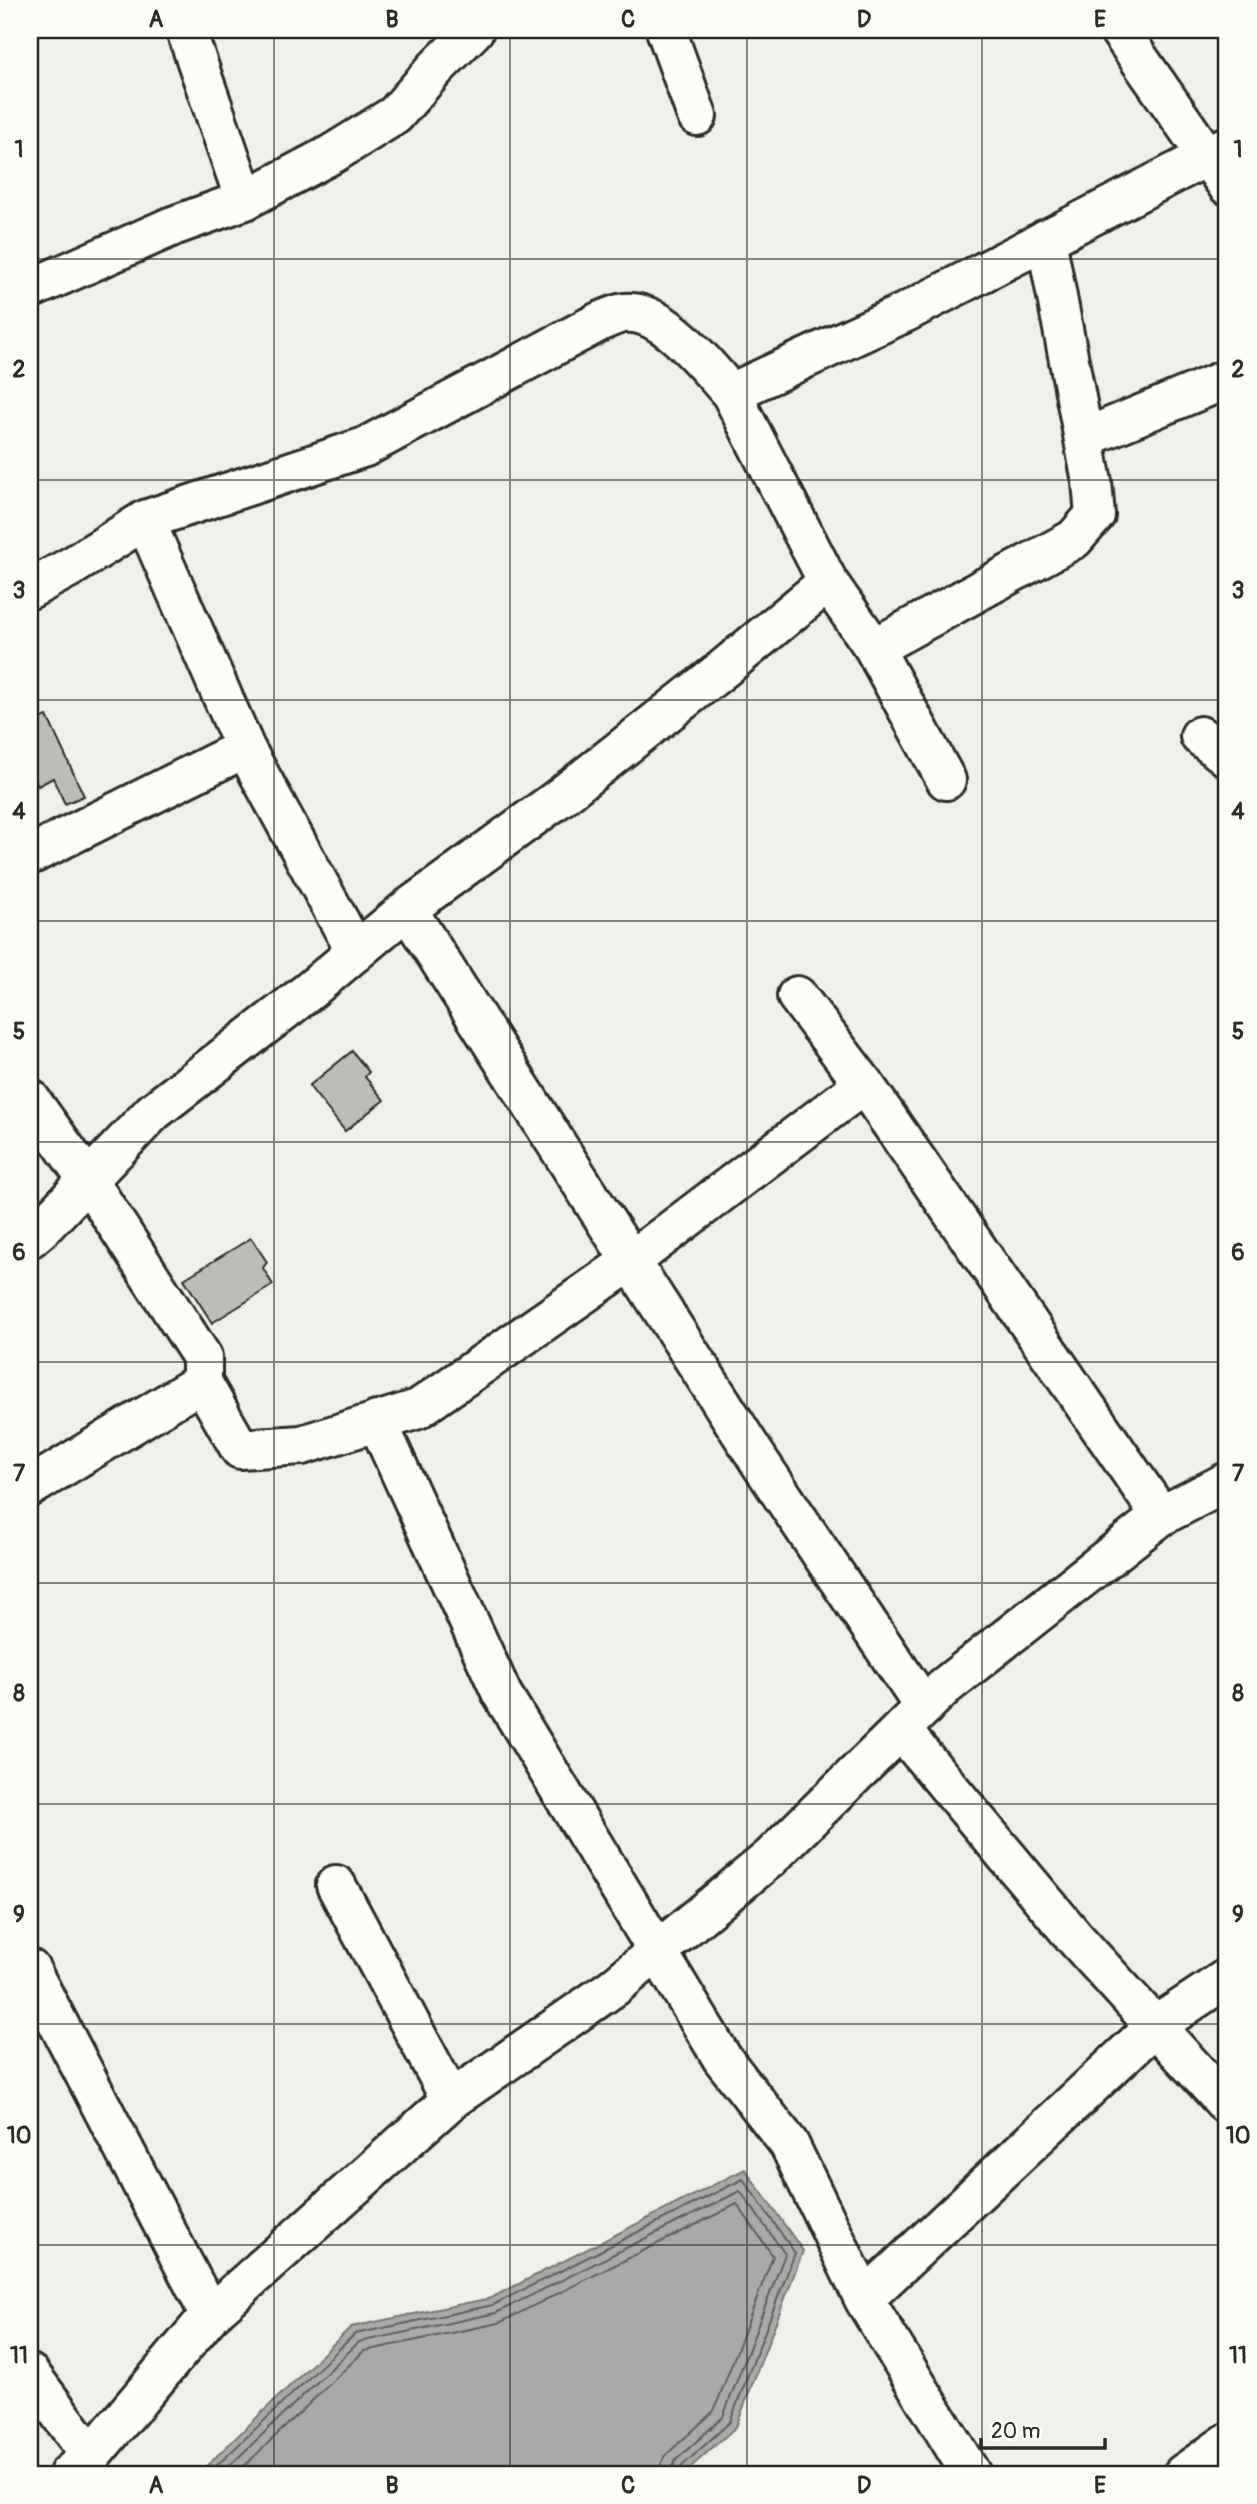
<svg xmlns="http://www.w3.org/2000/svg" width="1257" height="2504" font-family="Pangolin,sans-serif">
	<rect width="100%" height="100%" fill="#f0efeb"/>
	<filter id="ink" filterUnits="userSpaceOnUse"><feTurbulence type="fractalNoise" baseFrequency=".0143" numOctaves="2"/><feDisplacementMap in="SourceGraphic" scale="14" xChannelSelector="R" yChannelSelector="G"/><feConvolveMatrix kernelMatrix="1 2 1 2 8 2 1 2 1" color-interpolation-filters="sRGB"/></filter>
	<g filter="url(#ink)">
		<!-- water -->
		<path fill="#aaa9a7" stroke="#777775" stroke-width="2" d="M 745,2169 L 803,2251 L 736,2427 L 683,2474 L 198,2474 L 351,2327 L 491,2298 Z"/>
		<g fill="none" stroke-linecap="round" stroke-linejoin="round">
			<!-- shore -->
			<path stroke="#5e5d5d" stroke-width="2" d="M 208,2474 L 355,2334 L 493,2305 L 743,2179 L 795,2253 L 730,2422 L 682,2466 L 679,2474
				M 221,2474 L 359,2342 L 496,2313 L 740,2191 L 785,2254 L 723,2417 L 676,2460 L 670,2474
				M 236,2474 L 364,2351 L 499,2323 L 737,2204 L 773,2256 L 714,2411 L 666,2455 L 661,2464 L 660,2474"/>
		</g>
		<!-- building -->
		<path fill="#bdbcb8" stroke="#2b2b2b" stroke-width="2" d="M 47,716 L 84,796 L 65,804 L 53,778 L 38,786 L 30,768 L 30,723 Z
			M 352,1051 L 369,1072 L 365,1077 L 384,1100 L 345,1131 L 309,1086 Z
			M 251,1238 L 267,1262 L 263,1268 L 273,1285 L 212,1323 L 184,1279 Z"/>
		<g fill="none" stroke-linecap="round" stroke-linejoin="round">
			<!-- minor casing -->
			<g stroke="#2b2b2b" stroke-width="44">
				<path id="minor" d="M 186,30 L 245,200
					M 666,30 L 697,116
					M 1119,30 L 1227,185
					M 1084,438 L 1227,379
					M 145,520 L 245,748 L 356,952
					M 828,582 L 874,648 L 946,780
					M 30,589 L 74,565 L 145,520 L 365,447 L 599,322 C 606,319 616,314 624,313 C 663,308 707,367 731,393
					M 874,648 L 1074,539 L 1095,515 L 1092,482 L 1046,239
					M 1200,736 L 1227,757
					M 30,855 L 245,748
					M 407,909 L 631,1261 L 864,1084
					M 797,996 L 864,1084 L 1161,1516
					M 30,1099 L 88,1180 L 202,1357 L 202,1382 L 30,1487
					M 30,1238 L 43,1227 L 153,1112 L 308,992 L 407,909 L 559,798 L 723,669 L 828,582 L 731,393 L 906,312 L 1227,146
					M 202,1382 L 240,1449 L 302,1445 L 418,1409 L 631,1261 L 759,1461 L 924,1707
					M 377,1421 L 502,1694 L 722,2058 L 789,2144 L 864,2299 L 971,2474
					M 901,1730 L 1075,1938 L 1227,2105
					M 336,1885 L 451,2100
					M 30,1969 L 210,2315
					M 864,2299 L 1155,2026 L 1227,1978
					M 30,2374 L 91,2456
					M 1183,2474 L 1227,2443"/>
			</g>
			<!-- tertiary casing -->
			<g stroke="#2b2b2b" stroke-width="44">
				<path id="tertiary" d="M 30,289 L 173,226 L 245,200 L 332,154 L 395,115 L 436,68 L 474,30
					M 69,2474 L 91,2456 L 210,2315 L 451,2100 L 614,1987 L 770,1858 L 944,1687 L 1161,1516 L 1227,1482"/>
			</g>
			<!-- minor -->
			<use href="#minor" stroke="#fdfcf7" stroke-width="38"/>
			<!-- tertiary -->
			<use href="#tertiary" stroke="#fdfcf7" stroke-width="38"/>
		</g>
	</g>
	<!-- grid -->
	<path fill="none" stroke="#2b2b2b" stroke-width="2" stroke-opacity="0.55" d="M 274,30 L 274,2474M 510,30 L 510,2474M 747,30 L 747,2474M 982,30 L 982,2474M 30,259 L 1227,259M 30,480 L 1227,480M 30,700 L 1227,700M 30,921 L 1227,921M 30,1142 L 1227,1142M 30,1362 L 1227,1362M 30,1583 L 1227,1583M 30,1804 L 1227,1804M 30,2024 L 1227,2024M 30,2245 L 1227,2245"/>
	<!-- margin -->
	<rect width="1257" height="2504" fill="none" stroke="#fdfcf7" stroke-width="77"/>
	<!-- scale -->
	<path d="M981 2438v10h124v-10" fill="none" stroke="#2b2b2b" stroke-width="3.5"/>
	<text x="991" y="2438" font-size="21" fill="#2b2b2b" stroke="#fdfcf7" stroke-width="5" paint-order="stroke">20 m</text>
	<rect x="38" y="38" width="1180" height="2428" fill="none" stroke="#2b2b2b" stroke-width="2.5"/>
	<g font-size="23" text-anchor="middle" font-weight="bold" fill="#2b2b2b">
		<text x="156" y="27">A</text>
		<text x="392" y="27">B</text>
		<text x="628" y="27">C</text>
		<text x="864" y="27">D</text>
		<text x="1100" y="27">E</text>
		<text x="19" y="157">1</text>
		<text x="1238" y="157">1</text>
		<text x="19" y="377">2</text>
		<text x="1238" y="377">2</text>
		<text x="19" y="598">3</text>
		<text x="1238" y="598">3</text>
		<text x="19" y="819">4</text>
		<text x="1238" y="819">4</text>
		<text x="19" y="1039">5</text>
		<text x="1238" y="1039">5</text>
		<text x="19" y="1260">6</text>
		<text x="1238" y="1260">6</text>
		<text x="19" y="1481">7</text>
		<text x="1238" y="1481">7</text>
		<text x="19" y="1701">8</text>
		<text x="1238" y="1701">8</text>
		<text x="19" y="1922">9</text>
		<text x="1238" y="1922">9</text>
		<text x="19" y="2143">10</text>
		<text x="1238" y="2143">10</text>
		<text x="19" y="2363">11</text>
		<text x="1238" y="2363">11</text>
		<text x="156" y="2493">A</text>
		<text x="392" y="2493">B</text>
		<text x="628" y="2493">C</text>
		<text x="864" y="2493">D</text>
		<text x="1100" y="2493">E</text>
	</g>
</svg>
